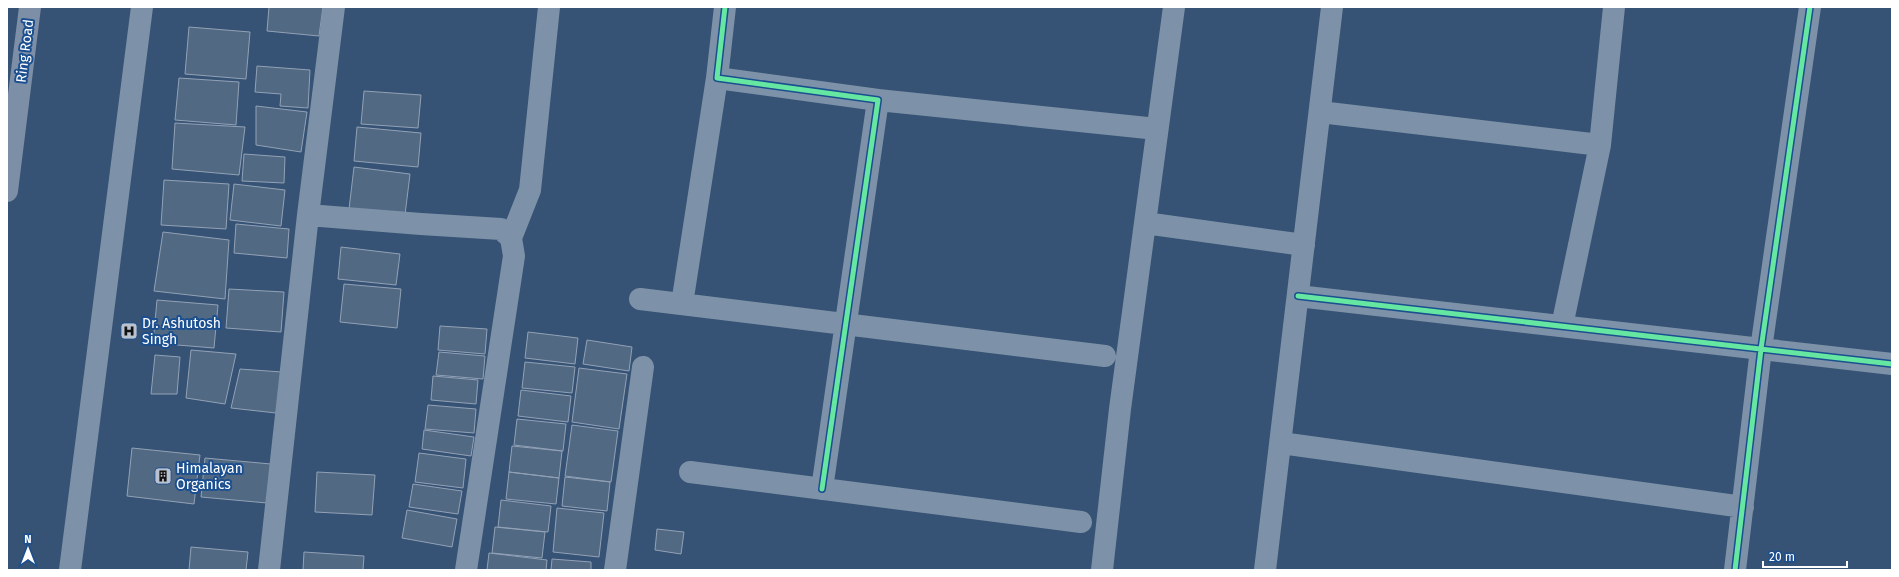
<svg xmlns="http://www.w3.org/2000/svg" width="1899" height="577" font-family="'Fira Sans',sans-serif">
	<rect width="100%" height="100%" fill="#365274"/>
	<!-- building -->
	<path fill="#526984" stroke="#92a2b6" d="M 269,7 L 323,7 L 319,36 L 267,31 Z
		M 189,27 L 250,32 L 246,79 L 185,74 Z
		M 257,66 L 310,70 L 308,108 L 280,106 L 281,94 L 255,92 Z
		M 179,78 L 239,82 L 236,125 L 175,120 Z
		M 364,91 L 421,95 L 418,128 L 361,124 Z
		M 256,106 L 307,112 L 301,152 L 256,145 Z
		M 175,123 L 245,127 L 239,175 L 172,169 Z
		M 357,127 L 421,133 L 418,167 L 354,161 Z
		M 244,154 L 285,157 L 284,183 L 242,181 Z
		M 354,167 L 410,174 L 405,215 L 349,209 Z
		M 164,180 L 229,184 L 226,229 L 161,225 Z
		M 234,184 L 285,190 L 281,226 L 230,220 Z
		M 236,224 L 289,229 L 287,258 L 234,253 Z
		M 163,232 L 229,240 L 225,299 L 154,291 Z
		M 341,247 L 400,254 L 396,285 L 338,279 Z
		M 344,284 L 401,289 L 397,328 L 340,322 Z
		M 229,289 L 284,292 L 281,332 L 226,328 Z
		M 157,300 L 218,305 L 214,348 L 153,343 Z
		M 440,326 L 487,329 L 485,354 L 438,350 Z
		M 528,332 L 578,338 L 575,364 L 525,358 Z
		M 587,340 L 632,347 L 629,371 L 583,364 Z
		M 191,350 L 236,354 L 225,404 L 186,398 Z
		M 439,352 L 485,356 L 483,379 L 436,375 Z
		M 155,355 L 180,357 L 177,394 L 151,394 Z
		M 525,362 L 575,367 L 572,393 L 522,388 Z
		M 579,368 L 627,374 L 619,429 L 572,422 Z
		M 240,369 L 282,372 L 276,413 L 231,408 Z
		M 433,376 L 478,380 L 476,404 L 431,400 Z
		M 521,390 L 571,396 L 568,422 L 518,416 Z
		M 428,405 L 476,409 L 474,433 L 425,429 Z
		M 517,419 L 566,424 L 563,451 L 514,445 Z
		M 572,425 L 618,431 L 611,482 L 565,476 Z
		M 424,430 L 474,437 L 471,456 L 422,449 Z
		M 512,446 L 562,451 L 559,478 L 509,472 Z
		M 132,448 L 200,455 L 194,504 L 127,496 Z
		M 419,453 L 466,459 L 463,488 L 415,482 Z
		M 205,458 L 271,464 L 267,503 L 201,497 Z
		M 317,472 L 375,475 L 372,515 L 315,512 Z
		M 509,472 L 559,478 L 556,504 L 506,499 Z
		M 565,477 L 610,482 L 607,511 L 562,506 Z
		M 413,484 L 462,491 L 458,514 L 409,507 Z
		M 501,500 L 551,506 L 548,532 L 498,527 Z
		M 557,508 L 604,513 L 599,557 L 553,552 Z
		M 407,510 L 457,519 L 452,547 L 402,538 Z
		M 495,527 L 545,532 L 542,558 L 492,553 Z
		M 657,529 L 684,532 L 681,554 L 655,550 Z
		M 191,547 L 248,552 L 246,570 L 189,570 Z
		M 304,552 L 364,556 L 363,570 L 303,570 Z
		M 489,553 L 547,560 L 546,570 L 487,570 Z
		M 552,559 L 591,562 L 591,570 L 551,570 Z"/>
	<g fill="none" stroke-linecap="round" stroke-linejoin="round">
		<!-- minor -->
		<path stroke="#7d92a8" stroke-width="22" d="M 725,7 L 717,78 L 878,100 L 822,489
			M 878,100 L 1157,129
			M 1320,112 L 1600,145
			M 308,215 L 421,224 L 501,229 L 511,238 L 514,256 L 466,570
			M 1145,223 L 1304,245
			M 511,238 L 530,190 L 549,7
			M 1298,296 L 1892,364
			M 640,299 L 1105,356
			M 682,304 L 717,78
			M 1562,326 L 1600,145 L 1614,7
			M 1281,443 L 1743,507
			M 690,472 L 1081,522
			M 70,570 L 142,7
			M 269,570 L 308,215 L 334,7
			M 615,570 L 643,367
			M 1102,570 L 1120,409 L 1174,7
			M 1265,570 L 1332,7
			M 1735,570 L 1761,349 L 1810,7"/>
		<!-- major -->
		<path stroke="#7d8ea7" stroke-width="22" d="M 7,191 L 30,7"/>
		<!-- cycleway casing -->
		<g stroke="#1b4f8f" stroke-width="8">
			<path id="cycleway" d="M 725,7 L 717,78 L 878,100 L 822,489
				M 1298,296 L 1892,364
				M 1735,570 L 1761,349 L 1810,7"/>
		</g>
		<!-- cycleway -->
		<use href="#cycleway" stroke="#66e7a1" stroke-width="5"/>
	</g>
	<!-- icons -->
	<defs>
		<g id="hospital-square" transform="scale(0.9)"><rect x="-9" y="-9" width="18" height="18" rx="4" fill="#b9c2ce" stroke="#1b4f8f"/><path d="M-5-5h3v3.5h4V-5h3V5h-3V1.5h-4V5h-3Z" fill="#111"/></g>
		<g id="building-square" transform="scale(0.9)"><rect x="-9" y="-9" width="18" height="18" rx="4" fill="#b9c2ce" stroke="#1b4f8f"/><path d="M-4-6H4V6H1V3H-1V6H-4ZM-2.5-4.3h1.7v1.8h-1.7ZM.8-4.3h1.7v1.8H.8ZM-2.5-1h1.7V.8h-1.7ZM.8-1h1.7V.8H.8Z" fill="#111"/></g>
	</defs>
	<g fill-rule="evenodd">
		<use href="#hospital-square" x="129" y="331"/>
		<use href="#building-square" x="163" y="476"/>
	</g>
	<g text-anchor="middle" dominant-baseline="central" stroke-width="4" stroke-linejoin="round" paint-order="stroke">
		<!-- street labels -->
		<g font-size="14" fill="#fff" stroke="#1b4f8f">
			<text transform="translate(25 51) rotate(-83)">Ring Road</text>
		</g>
		<!-- poi labels -->
		<g font-size="14" fill="#fff" stroke="#1b4f8f" text-anchor="start">
			<text x="142" y="323">Dr. Ashutosh<tspan x="142" dy="16">Singh</tspan></text>
			<text x="176" y="468">Himalayan<tspan x="176" dy="16">Organics</tspan></text>
		</g>
	</g>
	<!-- border -->
	<rect width="1899" height="577" fill="none" stroke="#ffffff" stroke-width="16"/>
	<!-- north arrow -->
	<g transform="translate(28 549)" stroke="#1b4f8f" stroke-width="3" paint-order="stroke">
	<path d="M0-3L7 15L0 10L-7 15Z" fill="#ffffff"/>
	<text y="-6" font-size="11" font-weight="bold" text-anchor="middle" fill="#ffffff">N</text>
	</g>
	<!-- scale -->
	<path d="M1763 561v6h84v-6" fill="none" stroke="#ffffff" stroke-width="2"/>
	<text x="1769" y="561" font-size="12" fill="#ffffff" stroke="#1b4f8f" stroke-width="3" paint-order="stroke">20 m</text>
</svg>
